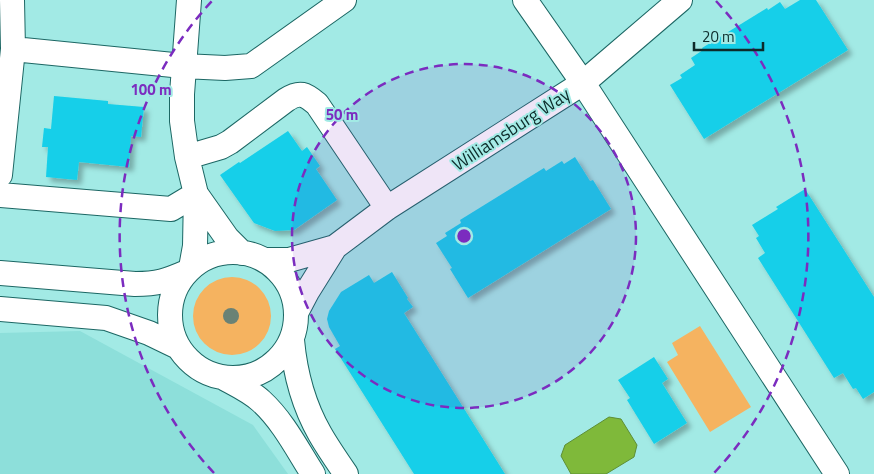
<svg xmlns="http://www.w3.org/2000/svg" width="874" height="474" font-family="'Titillium Web',sans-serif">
	<defs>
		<filter id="shadow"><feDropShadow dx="4.5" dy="4.5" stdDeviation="2.5" flood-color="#0004"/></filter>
	</defs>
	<rect width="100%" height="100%" fill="#a2eae5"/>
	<!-- built -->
	<path fill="#8ddfda" d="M 80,331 L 253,425 L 288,474 L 0,474 L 0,333 Z"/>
	<!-- green -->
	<path fill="#f5b360" d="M193 316a39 39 0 1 1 78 0a39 39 0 1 1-78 0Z
		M 700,326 L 751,407 L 710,432 L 667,362 L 678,355 L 672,343 Z"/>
	<!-- water -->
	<path fill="#7fb93a" stroke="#5d8e35" d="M 609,417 L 621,419 L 637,445 L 634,457 L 606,474 L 571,474 L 561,456 L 565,445 Z"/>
	<!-- building -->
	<path fill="#15cfe9" filter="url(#shadow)" d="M 800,0 L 816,0 L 848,50 L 704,139 L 670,85 L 682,78 L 680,75 L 695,65 L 691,58 L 703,50 L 702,48 L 767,8 L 768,10 L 780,2 L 785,9 Z
		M 54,96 L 108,101 L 108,104 L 144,107 L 141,137 L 131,136 L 129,167 L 79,162 L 77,180 L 46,177 L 48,147 L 42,147 L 44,128 L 51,129 Z
		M 288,131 L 302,151 L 307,147 L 320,166 L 316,169 L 337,200 L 294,230 L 275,231 L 254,223 L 220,175 L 239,162 L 240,163 Z
		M 575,157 L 590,181 L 593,180 L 611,209 L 468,298 L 450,269 L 452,268 L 436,243 L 447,236 L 445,233 L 461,223 L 460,220 L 544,168 L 546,171 L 562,161 L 564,164 Z
		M 805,189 L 874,297 L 874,392 L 863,399 L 856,388 L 853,389 L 843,373 L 834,378 L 758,258 L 765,253 L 756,238 L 759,236 L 752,225 L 778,209 L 776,207 Z
		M 392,272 L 408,298 L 407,299 L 413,307 L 404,313 L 505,474 L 414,474 L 335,349 L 340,346 L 329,327 L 327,319 L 329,311 L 341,292 L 369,275 L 374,283 Z
		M 654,357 L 668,379 L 662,383 L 687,423 L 654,444 L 627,400 L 630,398 L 618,380 Z"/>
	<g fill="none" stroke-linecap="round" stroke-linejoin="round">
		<!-- minor casing -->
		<g stroke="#1c6764" stroke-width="26">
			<path id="minor" d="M 189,0 L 182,94 L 182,121 L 187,157 L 196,194 L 195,246 L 191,268
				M 525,0 L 583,83 L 837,474
				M 13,49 L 183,66 L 225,68 L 251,66 L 344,0
				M 187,157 L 221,147 L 230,142 L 286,100 C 300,91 305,94 317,104 L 387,208
				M 0,175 L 13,49 L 12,0
				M 196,194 L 227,238 L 242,253
				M 0,195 L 171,209 L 196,194
				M170 315a63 63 0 1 1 126 0a63 63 0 1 1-126 0Z
				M 265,260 L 289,260 L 335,247 L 387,208 L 583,83 L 680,0
				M 0,273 L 135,284 C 158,284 166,281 187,272
				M 0,309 L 106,318 L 149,333 L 178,347
				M 297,311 L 307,292 L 335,247
				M 292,340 C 295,373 304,406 320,434 C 328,448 337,461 346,474
				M 224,378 C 237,385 250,391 261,401 C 283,421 297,449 313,474"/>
		</g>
		<!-- minor -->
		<use href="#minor" stroke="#fff" stroke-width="24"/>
	</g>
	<!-- trees -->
	<circle fill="#6a8275" cx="231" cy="316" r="8"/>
	<!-- distance rings -->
	<circle cx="464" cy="236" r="172" fill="#7b2cbf" fill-opacity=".12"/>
	<g fill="none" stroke="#7b2cbf" stroke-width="2.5" stroke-dasharray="9 6">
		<circle cx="464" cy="236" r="172"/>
		<path d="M214 473A345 345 0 0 1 212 1M716 1A345 345 0 0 1 714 473"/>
	</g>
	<g text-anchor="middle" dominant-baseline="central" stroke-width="4" stroke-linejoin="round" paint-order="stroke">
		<!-- street labels -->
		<g font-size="18" fill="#0d2b2a" stroke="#a2eae5">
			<text transform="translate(511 129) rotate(-33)">Williamsburg Way</text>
		</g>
	</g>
	<circle cx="464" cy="236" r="8" fill="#7b2cbf" stroke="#a2eae5" stroke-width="2.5"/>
	<g font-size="15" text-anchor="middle" font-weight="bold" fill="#7b2cbf" stroke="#a2eae5" stroke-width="4" stroke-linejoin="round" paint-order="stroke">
		<text x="151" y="95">100 m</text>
		<text x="342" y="120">50 m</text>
	</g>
	<!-- scale -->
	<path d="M694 42v8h69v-8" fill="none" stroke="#0d2b2a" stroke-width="2.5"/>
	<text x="702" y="42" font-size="15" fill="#0d2b2a" stroke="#a2eae5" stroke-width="4" paint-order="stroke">20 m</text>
</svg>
